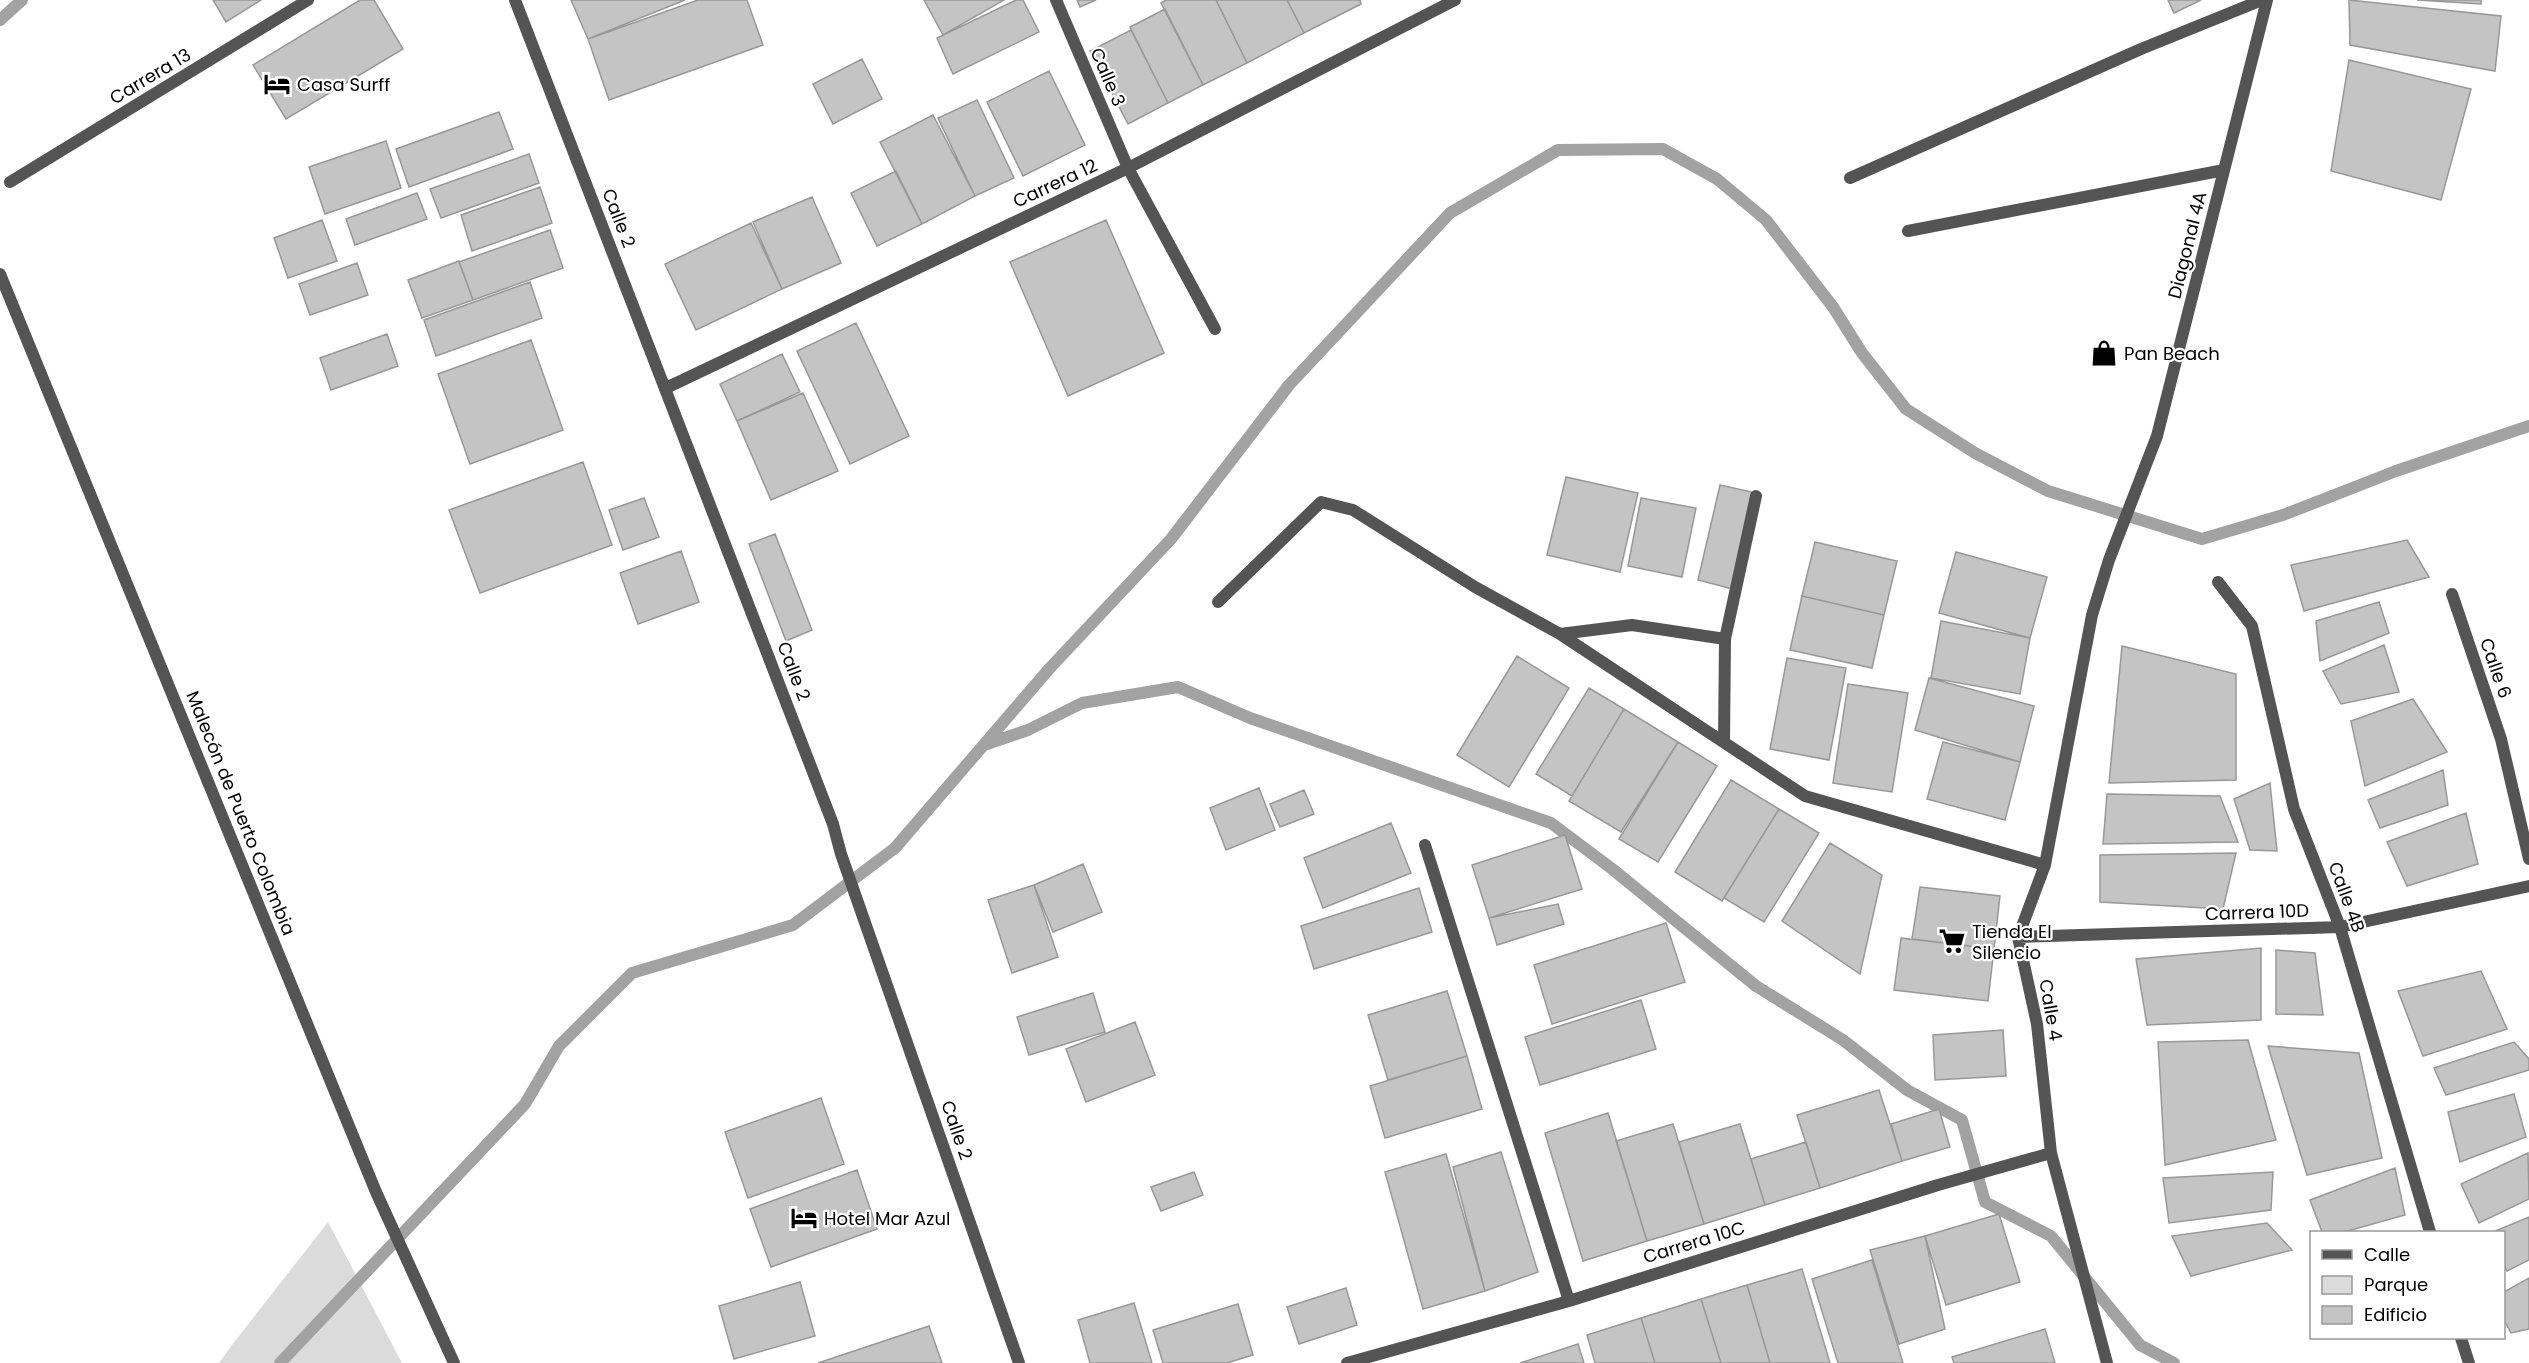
<svg xmlns="http://www.w3.org/2000/svg" width="2529" height="1363" font-family="Poppins,sans-serif">
	<rect width="100%" height="100%" fill="#fff"/>
	<!-- green -->
	<path fill="#dbdbdb" d="M 328,1222 L 402,1363 L 219,1363 L 232,1345 Z"/>
	<g fill="none" stroke-linecap="round" stroke-linejoin="round">
		<!-- stream -->
		<path stroke="#a2a2a2" stroke-width="12" d="M 0,20 L 22,0
			M 987,744 L 1028,730 L 1082,703 L 1178,687 L 1250,718 L 1551,823 L 1611,868 L 1756,986 L 1843,1040 L 1907,1090 L 1962,1120 L 1985,1202 L 2051,1236 L 2140,1345 L 2174,1363
			M 280,1363 L 525,1104 L 559,1046 L 632,973 L 793,925 L 895,848 L 1049,669 L 1171,539 L 1289,385 L 1450,213 L 1558,150 L 1663,149 L 1717,179 L 1766,220 L 1833,307 L 1862,353 L 1906,409 L 1975,453 L 2048,491 L 2202,539 L 2283,515 L 2396,471 L 2529,426"/>
	</g>
	<!-- building -->
	<path fill="#c4c4c4" stroke="#989898" stroke-width="1.5" d="M 213,0 L 261,0 L 226,22 Z
		M 360,0 L 374,0 L 403,49 L 286,119 L 253,65 Z
		M 571,0 L 685,0 L 588,39 Z
		M 698,0 L 747,0 L 763,45 L 609,100 L 588,39 Z
		M 924,0 L 1004,0 L 943,35 Z
		M 1016,0 L 1023,0 L 1039,32 L 953,74 L 937,38 Z
		M 1077,0 L 1096,0 L 1080,7 Z
		M 1166,0 L 1216,0 L 1247,63 L 1203,85 L 1161,3 Z
		M 1216,0 L 1287,0 L 1304,33 L 1247,63 Z
		M 1287,0 L 1360,0 L 1361,4 L 1304,33 Z
		M 2168,0 L 2201,0 L 2174,13 Z
		M 2349,0 L 2501,16 L 2495,71 L 2350,45 Z
		M 2417,0 L 2481,0 L 2481,4 Z
		M 1165,9 L 1203,85 L 1168,103 L 1130,27 Z
		M 1131,30 L 1168,103 L 1128,124 L 1090,51 Z
		M 862,59 L 882,99 L 833,124 L 813,84 Z
		M 2349,60 L 2471,89 L 2441,200 L 2331,171 Z
		M 1049,71 L 1085,145 L 1023,176 L 987,102 Z
		M 977,100 L 1014,178 L 975,196 L 938,118 Z
		M 499,112 L 513,149 L 409,187 L 396,149 Z
		M 933,115 L 975,196 L 922,224 L 880,142 Z
		M 386,141 L 401,188 L 325,214 L 309,167 Z
		M 529,154 L 539,183 L 441,218 L 430,189 Z
		M 896,171 L 922,224 L 877,246 L 851,193 Z
		M 540,187 L 552,223 L 472,251 L 461,215 Z
		M 417,193 L 427,219 L 355,245 L 346,219 Z
		M 812,197 L 841,263 L 782,289 L 753,222 Z
		M 322,220 L 337,261 L 288,278 L 274,238 Z
		M 1106,220 L 1164,353 L 1068,396 L 1010,262 Z
		M 751,223 L 782,289 L 696,330 L 665,264 Z
		M 550,230 L 563,268 L 473,300 L 459,262 Z
		M 459,261 L 473,300 L 422,318 L 408,280 Z
		M 357,263 L 368,295 L 310,315 L 299,284 Z
		M 530,282 L 542,318 L 436,356 L 424,320 Z
		M 856,323 L 909,436 L 850,464 L 797,351 Z
		M 387,334 L 398,366 L 331,390 L 320,358 Z
		M 531,340 L 563,430 L 470,464 L 438,374 Z
		M 782,354 L 800,392 L 737,421 L 720,384 Z
		M 803,393 L 838,471 L 771,500 L 737,421 Z
		M 583,462 L 612,545 L 480,593 L 449,510 Z
		M 1566,477 L 1638,493 L 1620,572 L 1547,555 Z
		M 1720,485 L 1756,493 L 1733,589 L 1698,580 Z
		M 644,498 L 659,537 L 623,550 L 609,510 Z
		M 1641,498 L 1696,508 L 1682,577 L 1628,566 Z
		M 775,534 L 812,630 L 786,641 L 749,544 Z
		M 2407,540 L 2429,577 L 2304,611 L 2291,565 Z
		M 1815,542 L 1897,561 L 1884,615 L 1802,596 Z
		M 681,551 L 699,602 L 638,624 L 620,573 Z
		M 1956,552 L 2047,577 L 2030,638 L 1939,613 Z
		M 1802,596 L 1884,615 L 1872,668 L 1790,650 Z
		M 2379,602 L 2389,633 L 2320,661 L 2316,621 Z
		M 1941,621 L 2030,638 L 2020,694 L 1931,678 Z
		M 2384,645 L 2399,692 L 2341,704 L 2323,671 Z
		M 2122,646 L 2236,674 L 2236,780 L 2109,783 Z
		M 1517,656 L 1569,688 L 1509,787 L 1457,755 Z
		M 1787,658 L 1846,668 L 1829,760 L 1770,749 Z
		M 1929,678 L 2034,706 L 2020,762 L 1915,730 Z
		M 1848,684 L 1908,693 L 1892,792 L 1833,783 Z
		M 1589,688 L 1624,709 L 1572,796 L 1536,774 Z
		M 2413,699 L 2447,752 L 2365,786 L 2351,721 Z
		M 1624,709 L 1678,742 L 1621,832 L 1569,801 Z
		M 1678,742 L 1717,766 L 1658,862 L 1619,839 Z
		M 1943,742 L 2020,762 L 2005,820 L 1927,799 Z
		M 2443,770 L 2448,805 L 2380,828 L 2368,800 Z
		M 1731,780 L 1779,809 L 1722,901 L 1675,872 Z
		M 2270,783 L 2277,851 L 2250,850 L 2234,799 Z
		M 1259,788 L 1275,830 L 1226,850 L 1210,808 Z
		M 1304,790 L 1314,814 L 1280,827 L 1270,804 Z
		M 2107,794 L 2220,796 L 2238,842 L 2103,844 Z
		M 1779,809 L 1819,833 L 1764,922 L 1724,898 Z
		M 2466,813 L 2478,864 L 2407,886 L 2387,842 Z
		M 1391,823 L 1411,873 L 1323,908 L 1304,858 Z
		M 1565,835 L 1582,889 L 1489,918 L 1472,865 Z
		M 1830,843 L 1882,875 L 1860,974 L 1782,921 Z
		M 2236,853 L 2223,909 L 2100,902 L 2100,855 Z
		M 1083,864 L 1102,912 L 1053,932 L 1034,885 Z
		M 1034,885 L 1058,957 L 1012,973 L 988,900 Z
		M 1920,887 L 2000,896 L 1994,949 L 1912,939 Z
		M 1419,888 L 1432,932 L 1314,969 L 1301,926 Z
		M 1558,904 L 1564,924 L 1497,945 L 1489,918 Z
		M 1666,923 L 1685,982 L 1552,1024 L 1534,965 Z
		M 1901,938 L 1994,949 L 1988,1001 L 1894,990 Z
		M 2261,948 L 2261,1020 L 2147,1025 L 2136,959 Z
		M 2276,950 L 2315,953 L 2323,1015 L 2276,1014 Z
		M 2481,971 L 2507,1029 L 2423,1056 L 2398,991 Z
		M 1447,991 L 1467,1056 L 1388,1080 L 1368,1015 Z
		M 1093,993 L 1105,1032 L 1029,1055 L 1017,1017 Z
		M 1641,1000 L 1656,1049 L 1540,1085 L 1525,1037 Z
		M 1135,1022 L 1155,1075 L 1086,1102 L 1066,1049 Z
		M 2003,1030 L 2006,1076 L 1935,1080 L 1933,1035 Z
		M 2248,1040 L 2276,1140 L 2165,1165 L 2158,1042 Z
		M 2514,1042 L 2529,1059 L 2529,1070 L 2446,1095 L 2434,1068 Z
		M 2268,1046 L 2359,1053 L 2382,1158 L 2307,1175 Z
		M 1467,1056 L 1482,1109 L 1385,1138 L 1370,1086 Z
		M 1879,1090 L 1902,1161 L 1820,1188 L 1797,1115 Z
		M 2514,1094 L 2526,1137 L 2460,1162 L 2448,1112 Z
		M 821,1098 L 844,1164 L 748,1198 L 725,1132 Z
		M 1939,1109 L 1950,1147 L 1902,1161 L 1891,1124 Z
		M 1608,1113 L 1647,1241 L 1583,1261 L 1545,1133 Z
		M 1673,1124 L 1704,1224 L 1647,1241 L 1616,1141 Z
		M 1740,1124 L 1765,1205 L 1704,1224 L 1679,1142 Z
		M 1806,1142 L 1820,1188 L 1765,1205 L 1751,1159 Z
		M 1501,1152 L 1538,1272 L 1485,1291 L 1453,1167 Z
		M 2528,1153 L 2529,1199 L 2479,1223 L 2461,1184 Z
		M 1446,1154 L 1485,1291 L 1423,1309 L 1385,1172 Z
		M 2395,1168 L 2405,1215 L 2344,1232 L 2322,1232 L 2310,1200 Z
		M 857,1170 L 877,1229 L 771,1267 L 750,1209 Z
		M 1194,1172 L 1203,1195 L 1161,1211 L 1151,1187 Z
		M 2273,1172 L 2271,1210 L 2169,1223 L 2163,1178 Z
		M 1999,1214 L 2020,1282 L 1946,1305 L 1925,1236 Z
		M 2529,1217 L 2529,1260 L 2507,1271 L 2504,1265 L 2504,1232 L 2493,1232 Z
		M 2267,1223 L 2292,1250 L 2191,1276 L 2172,1236 Z
		M 1925,1236 L 1945,1329 L 1899,1344 L 1870,1250 Z
		M 1872,1260 L 1903,1363 L 1838,1363 L 1812,1279 Z
		M 1802,1269 L 1830,1363 L 1770,1363 L 1747,1285 Z
		M 2529,1278 L 2529,1329 L 2511,1333 L 2504,1320 L 2504,1292 Z
		M 800,1282 L 815,1336 L 734,1359 L 719,1306 Z
		M 1747,1285 L 1770,1363 L 1721,1363 L 1701,1299 Z
		M 1346,1288 L 1357,1325 L 1299,1344 L 1287,1307 Z
		M 1701,1299 L 1721,1363 L 1655,1363 L 1641,1318 Z
		M 1134,1303 L 1152,1363 L 1090,1363 L 1078,1320 Z
		M 1238,1304 L 1253,1355 L 1227,1363 L 1163,1363 L 1153,1330 Z
		M 1641,1318 L 1655,1363 L 1595,1363 L 1587,1335 Z
		M 929,1326 L 942,1363 L 818,1363 Z
		M 2045,1329 L 2055,1363 L 1954,1363 L 1952,1357 Z
		M 1578,1344 L 1584,1363 L 1520,1363 Z"/>
	<g fill="none" stroke-linecap="round" stroke-linejoin="round">
		<!-- service -->
		<path stroke="#545454" stroke-width="12" d="M 1128,168 L 1215,329"/>
		<!-- minor -->
		<path stroke="#545454" stroke-width="12" d="M 1056,0 L 1128,168
			M 1850,178 L 2141,49 L 2262,0
			M 10,182 L 308,0
			M 1908,231 L 2224,170
			M 0,274 L 376,1192 L 454,1363
			M 666,388 L 1128,168 L 1455,0
			M 2218,582 L 2252,626 L 2294,809 L 2340,927 L 2430,1232
			M 2452,594 L 2501,739 L 2529,859
			M 1218,602 L 1321,502 L 1353,510 L 1475,587 L 1560,634 L 1805,796 L 2045,865
			M 1560,634 L 1632,625 L 1725,639
			M 1724,741 L 1725,639 L 1756,496
			M 1425,845 L 1569,1301
			M 2018,937 L 2340,927 L 2529,886
			M 2461,1338 L 2469,1363
			M 1347,1363 L 1569,1301 L 1938,1185 L 2051,1153
			M 2107,1363 L 2051,1153 L 2037,1024 L 2018,937 L 2045,865 L 2092,615 L 2109,560 L 2157,436 L 2267,0"/>
		<!-- tertiary -->
		<path stroke="#545454" stroke-width="12" d="M 515,0 L 833,824 L 841,854 L 1019,1363"/>
	</g>
	<!-- icons -->
	<defs>
		<g id="hotel-bare" transform="scale(2.07)"><path d="M-6-4.5h1.5V1H6V5H4.5V3h-9V5H-6ZM-4 0a1.8 1.8 0 1 1 3.6 0ZM.5 0V-2.5h3Q6-2.5 6 0Z" fill="#000" stroke="#fff" stroke-width="2.5" paint-order="stroke"/></g>
		<g id="shop-bare" transform="scale(2.07)"><path d="M-5-2.5h2.3a2.7 3.5 0 0 1 5.4 0H5L5.5 6h-11ZM-1.5-2.5h3a1.5 2.3 0 0 0-3 0Z" fill="#000" stroke="#fff" stroke-width="2.5" paint-order="stroke"/></g>
		<g id="supermarket-bare" transform="scale(2.07)"><path d="M-6-5.5h2.5l.6 2H6L4.5 2H-2.5L-4.4-4H-6ZM-1.5 3.2a1.3 1.3 0 1 0 .1 0ZM3 3.2a1.3 1.3 0 1 0 .1 0Z" fill="#000" stroke="#fff" stroke-width="2.5" paint-order="stroke"/></g>
	</defs>
	<g fill-rule="evenodd">
		<use href="#hotel-bare" x="277" y="84"/>
		<use href="#shop-bare" x="2104" y="353"/>
		<use href="#supermarket-bare" x="1952" y="941"/>
		<use href="#hotel-bare" x="804" y="1218"/>
	</g>
	<g text-anchor="middle" dominant-baseline="central" stroke-width="4.5" stroke-linejoin="round" paint-order="stroke">
		<!-- street labels -->
		<g font-size="18" fill="#000" stroke="#fff">
			<text transform="translate(150 76) rotate(-31)">Carrera 13</text>
			<text transform="translate(1108 77) rotate(67)">Calle 3</text>
			<text transform="translate(1055 183) rotate(-25)">Carrera 12</text>
			<text transform="translate(619 218) rotate(69)">Calle 2</text>
			<text transform="translate(2187 245) rotate(-76)">Diagonal 4A</text>
			<text transform="translate(2496 668) rotate(71)">Calle 6</text>
			<text transform="translate(794 671) rotate(69)">Calle 2</text>
			<text transform="translate(241 813) rotate(68)">Malecón de Puerto Colombia</text>
			<text transform="translate(2347 897) rotate(70)">Calle 4B</text>
			<text transform="translate(2257 912) rotate(-2)">Carrera 10D</text>
			<text transform="translate(2051 1010) rotate(80)">Calle 4</text>
			<text transform="translate(957 1130) rotate(71)">Calle 2</text>
			<text transform="translate(1694 1242) rotate(-17)">Carrera 10C</text>
		</g>
		<!-- poi labels -->
		<g font-size="18" fill="#000" stroke="#fff" text-anchor="start">
			<text x="297" y="84">Casa Surff</text>
			<text x="2124" y="353">Pan Beach</text>
			<text x="1972" y="931">Tienda El<tspan x="1972" dy="21">Silencio</tspan></text>
			<text x="824" y="1218">Hotel Mar Azul</text>
		</g>
	</g>
	<!-- legend -->
	<rect x="2310" y="1231" width="195" height="108" fill="#ffffff" stroke="#999999" stroke-width="1.5"/>
	<rect x="2322" y="1250" width="30" height="9" fill="#545454" stroke="#999999" stroke-width="1.5"/>
	<text x="2364" y="1261" font-size="18" fill="#000000">Calle</text>
	<rect x="2322" y="1276" width="30" height="18" fill="#dbdbdb" stroke="#999999" stroke-width="1.5"/>
	<text x="2364" y="1291" font-size="18" fill="#000000">Parque</text>
	<rect x="2322" y="1306" width="30" height="18" fill="#c4c4c4" stroke="#999999" stroke-width="1.5"/>
	<text x="2364" y="1321" font-size="18" fill="#000000">Edificio</text>
</svg>
